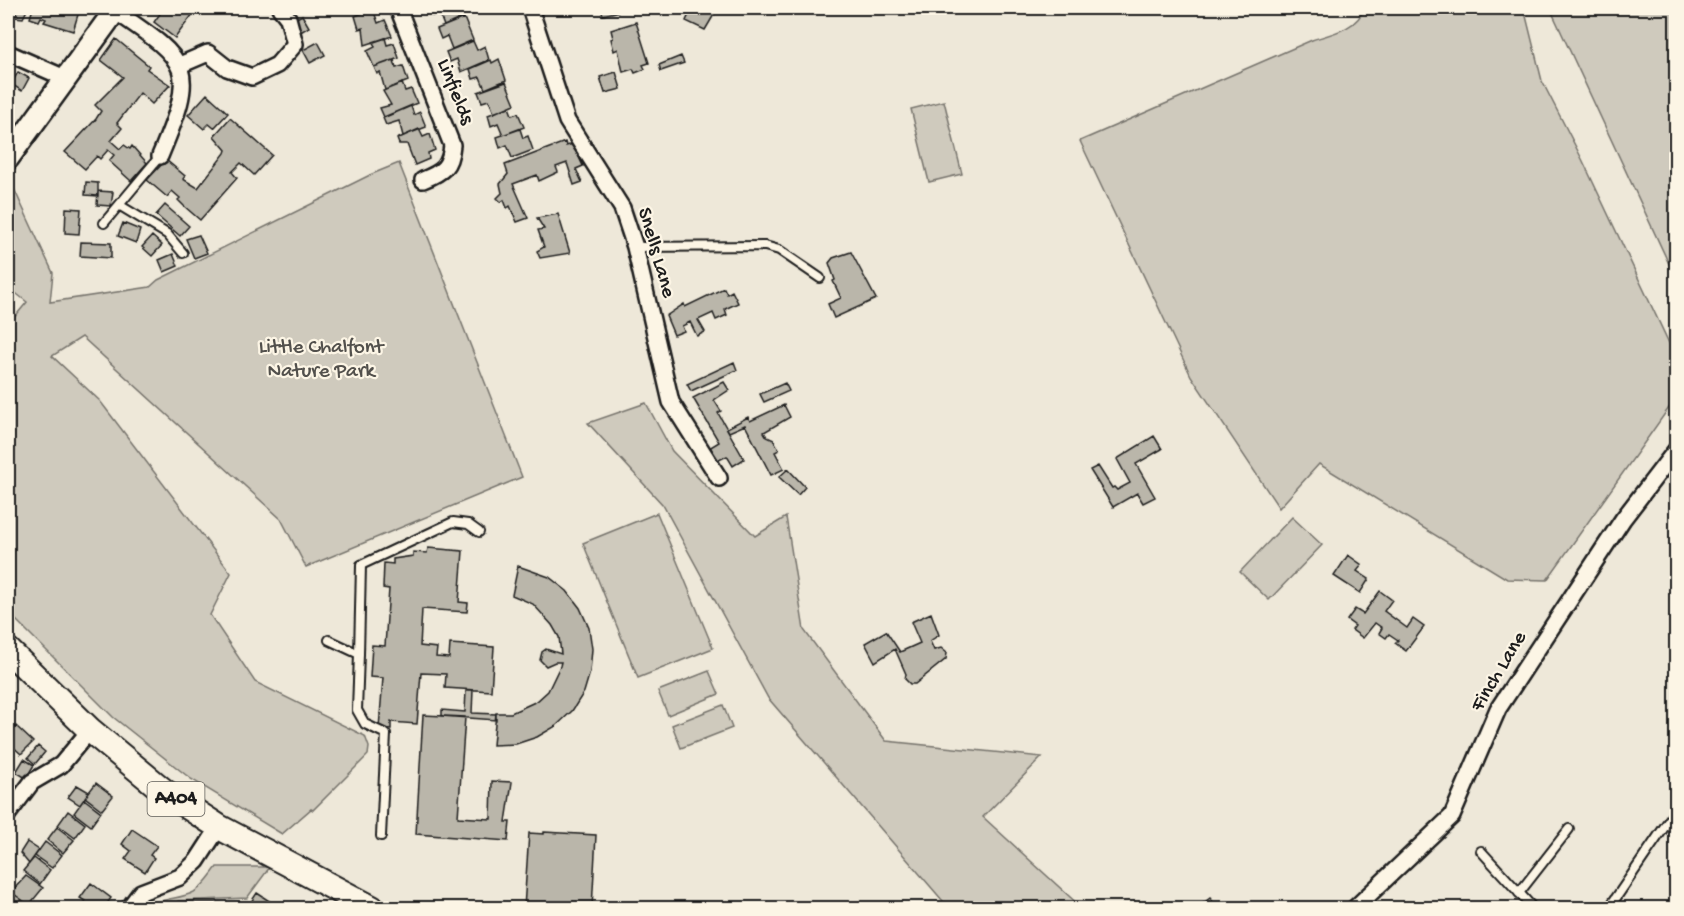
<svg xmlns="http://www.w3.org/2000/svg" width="1684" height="916" font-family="'Gochi Hand',sans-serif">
	<rect width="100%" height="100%" fill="#eee8d9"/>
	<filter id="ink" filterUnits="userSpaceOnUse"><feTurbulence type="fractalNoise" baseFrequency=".0167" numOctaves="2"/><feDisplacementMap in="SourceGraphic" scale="12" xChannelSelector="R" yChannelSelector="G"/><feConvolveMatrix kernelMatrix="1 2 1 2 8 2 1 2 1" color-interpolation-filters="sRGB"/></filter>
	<g filter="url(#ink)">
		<!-- green -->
		<path fill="#cfcabd" stroke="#76736c" stroke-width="1.5" d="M 1364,8 L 1524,8 L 1542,81 L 1582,159 L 1676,358 L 1676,398 L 1547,580 L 1507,579 L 1319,464 L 1279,508 L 1191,376 L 1080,141 L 1312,40 C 1331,34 1358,29 1364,8 Z
			M 1550,8 L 1676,8 L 1676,279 Z
			M 944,101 L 962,174 L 929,182 L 911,109 Z
			M 399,163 L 522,477 L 306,567 L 281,519 L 82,337 L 52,356 L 100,401 L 231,573 L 210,615 L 255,682 L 365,736 L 369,747 L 368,755 L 313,810 L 311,809 L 282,834 L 191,779 L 113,717 L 8,612 L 8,325 L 27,302 L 8,287 L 8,181 L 9,178 L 53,273 L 50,302 L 150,287 L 158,280 L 372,174 Z
			M 646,403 L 672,451 L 755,536 L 786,517 L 804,630 L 886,741 L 1042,757 L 983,817 L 1082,908 L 949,908 L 768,698 L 663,505 L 588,423 Z
			M 657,513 L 713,648 L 638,678 L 583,543 Z
			M 1292,517 L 1322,545 L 1269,600 L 1240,572 Z
			M 709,671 L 719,694 L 668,715 L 658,691 Z
			M 723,705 L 732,728 L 681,748 L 672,725 Z
			M 217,867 L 270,867 L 247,898 L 178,901 L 177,908 L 148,908 C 161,897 179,900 194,892 C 204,886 210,876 217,867 Z"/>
		<!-- building -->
		<path fill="#bab6aa" stroke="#1c1c1c" stroke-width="1.5" d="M 8,8 L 28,8 L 23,18 L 15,17 L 16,12 L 12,11 L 9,21 Z
			M 33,8 L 80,8 L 73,31 L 44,22 L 46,19 L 41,17 L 39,21 L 30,18 Z
			M 164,8 L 198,8 L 196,10 L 192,8 L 189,12 L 193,14 L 175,38 L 154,22 Z
			M 429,8 L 461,8 L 464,17 L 444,26 L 439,13 L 432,16 Z
			M 601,8 L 633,8 L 603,15 Z
			M 692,8 L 718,8 L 705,30 L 686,21 Z
			M 373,9 L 378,23 L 385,20 L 392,36 L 365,45 L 363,28 L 359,29 L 355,16 Z
			M 302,15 L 309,27 L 299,33 L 291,21 Z
			M 464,18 L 473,40 L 452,49 L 447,36 L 441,39 L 437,29 Z
			M 636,22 L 649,63 L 643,65 L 645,69 L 635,73 L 633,69 L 623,72 L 618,49 L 614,51 L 611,39 L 613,38 L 611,30 Z
			M 385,38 L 387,45 L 394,43 L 399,58 L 374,67 L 367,51 L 375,47 L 373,42 Z
			M 116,39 L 149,66 L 147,69 L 170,85 L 152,104 L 140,93 L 117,123 L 122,128 L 111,141 L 120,149 L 124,145 L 130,149 L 132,146 L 147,163 L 131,181 L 109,161 L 114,155 L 108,150 L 100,159 L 97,156 L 85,169 L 65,152 L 96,119 L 101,111 L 95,105 L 123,77 L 101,60 Z
			M 473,41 L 477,50 L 485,46 L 489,60 L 461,72 L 457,59 L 450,62 L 446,52 Z
			M 318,42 L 325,55 L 310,63 L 303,50 Z
			M 681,56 L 684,63 L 661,71 L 659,65 Z
			M 499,59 L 506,80 L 485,89 L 480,77 L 473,79 L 470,69 L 491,60 L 492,63 Z
			M 394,60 L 396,68 L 403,66 L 408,81 L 385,90 L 380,72 L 377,74 L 374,67 Z
			M 18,72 L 29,78 L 22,91 L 11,84 Z
			M 616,72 L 621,89 L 605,93 L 600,77 Z
			M 506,82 L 515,104 L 494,113 L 489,100 L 482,102 L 478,92 Z
			M 402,83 L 405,91 L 411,89 L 417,103 L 384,117 L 380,108 L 391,105 L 383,91 Z
			M 207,94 L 228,113 L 214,128 L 209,124 L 204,129 L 188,115 Z
			M 411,106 L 414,115 L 420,112 L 426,127 L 403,136 L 399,121 L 386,125 L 383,118 Z
			M 509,107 L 512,115 L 518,113 L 524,127 L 503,135 L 498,123 L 491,126 L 488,115 Z
			M 230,118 L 272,155 L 254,175 L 241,163 L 232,172 L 237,178 L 200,220 L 184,206 L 178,200 L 180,198 L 172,191 L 167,197 L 147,180 L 166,160 L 185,176 L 183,179 L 198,188 L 225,153 L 226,150 L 214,136 Z
			M 419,129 L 423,137 L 430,134 L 435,150 L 428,153 L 429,159 L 415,165 L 407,144 L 399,144 L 397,139 Z
			M 520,129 L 523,138 L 528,136 L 533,150 L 512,158 L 507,145 L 500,148 L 497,137 Z
			M 565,142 L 566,146 L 573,144 L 583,166 L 576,169 L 582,182 L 574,185 L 567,163 L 556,167 L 558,172 L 539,181 L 537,175 L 513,184 L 528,218 L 517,222 L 510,206 L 507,208 L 504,200 L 501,202 L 497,198 L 502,193 L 500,184 L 508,174 L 505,165 Z
			M 86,182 L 98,183 L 98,196 L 85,195 Z
			M 98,191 L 113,192 L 111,206 L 97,205 Z
			M 165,205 L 189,226 L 180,236 L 156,215 Z
			M 66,208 L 81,209 L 79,234 L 65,233 Z
			M 558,214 L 570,253 L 540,258 L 537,251 L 544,247 L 538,230 L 544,229 L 537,218 Z
			M 123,223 L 140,230 L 136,243 L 118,236 Z
			M 199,235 L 207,253 L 194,258 L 186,239 Z
			M 152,236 L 162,245 L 152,256 L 142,247 Z
			M 81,242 L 111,243 L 111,258 L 80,256 Z
			M 851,252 L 876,299 L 834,318 L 828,304 L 841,298 L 833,281 L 835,280 L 829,263 L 833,258 Z
			M 173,254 L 178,266 L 164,272 L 159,260 Z
			M 724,288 L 727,294 L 732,291 L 738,303 L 725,309 L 727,315 L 716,320 L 713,313 L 698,320 L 705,332 L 697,336 L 690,322 L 682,326 L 684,331 L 674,335 L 666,316 L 684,304 L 685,307 Z
			M 734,362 L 737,370 L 691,391 L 687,384 Z
			M 724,382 L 729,390 L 714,400 L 721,411 L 718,413 L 744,459 L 733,466 L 727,456 L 717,461 L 709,448 L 719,442 L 693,398 Z
			M 785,383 L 789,391 L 764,402 L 760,394 Z
			M 784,405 L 790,417 L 764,432 L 767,437 L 774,440 L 779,450 L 775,452 L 784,469 L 771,475 L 745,425 L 729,432 L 727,428 L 748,417 L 750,421 Z
			M 1154,436 L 1162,449 L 1136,464 L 1155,497 L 1143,503 L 1137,493 L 1113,507 L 1090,470 L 1098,466 L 1112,488 L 1114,487 L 1117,490 L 1130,483 L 1117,459 Z
			M 788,469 L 805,487 L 798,495 L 779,477 Z
			M 428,548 L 463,551 L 459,602 L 468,603 L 467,612 L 422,609 L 420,646 L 437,648 L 436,657 L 449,658 L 450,644 L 494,647 L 491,691 L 445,688 L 446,674 L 421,673 L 417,724 L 391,722 L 391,729 L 379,728 L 383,678 L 370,677 L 372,645 L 385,646 L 389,589 L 383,588 L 384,563 L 393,564 L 393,559 L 413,556 L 413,552 L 427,553 Z
			M 1348,555 L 1362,565 L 1357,571 L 1369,579 L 1360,593 L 1334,576 Z
			M 518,566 L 549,577 L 567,591 L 580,608 L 589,628 L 592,649 L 590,672 L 584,692 L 572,711 L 556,726 L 537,737 L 516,744 L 493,745 L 496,713 L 511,713 L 537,701 L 548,691 L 560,666 L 561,662 L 555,662 L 546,666 L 540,660 L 542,652 L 546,649 L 561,654 L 559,637 L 552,625 L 533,604 L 512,595 Z
			M 1380,591 L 1392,600 L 1384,611 L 1407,628 L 1413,619 L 1424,627 L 1406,651 L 1395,643 L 1398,640 L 1389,634 L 1386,638 L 1379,633 L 1382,628 L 1375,623 L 1363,638 L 1352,630 L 1355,626 L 1347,620 L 1355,609 L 1363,614 Z
			M 931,613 L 939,635 L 930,641 L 934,650 L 941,648 L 947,653 L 946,659 L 915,684 L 910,684 L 905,679 L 906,674 L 895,649 L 875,662 L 865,643 L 886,631 L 900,652 L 920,643 L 911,622 Z
			M 466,690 L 473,690 L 472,713 L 496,714 L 496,720 L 442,716 L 442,710 L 465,712 Z
			M 423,715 L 465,717 L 458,817 L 491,819 L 492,781 L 512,782 L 506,822 L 510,822 L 508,841 L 416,834 Z
			M 16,726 L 33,742 L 21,754 L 10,744 L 8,747 L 8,735 Z
			M 38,746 L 45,752 L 35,764 L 28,758 Z
			M 24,759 L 34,765 L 26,778 L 16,772 Z
			M 96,783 L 113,796 L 102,810 L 85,797 Z
			M 77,785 L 89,792 L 80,805 L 68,797 Z
			M 84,799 L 101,812 L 91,826 L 74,813 Z
			M 68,811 L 85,824 L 75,838 L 58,825 Z
			M 57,827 L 74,840 L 63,853 L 47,840 Z
			M 132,829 L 157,846 L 150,855 L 154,858 L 145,872 L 125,859 L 131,851 L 122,844 Z
			M 544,832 L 596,835 L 592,908 L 524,908 L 529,833 L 544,834 Z
			M 27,842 L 39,850 L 29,864 L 20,853 Z
			M 45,842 L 62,855 L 52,868 L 35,856 Z
			M 34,858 L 50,870 L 40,884 L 23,871 Z
			M 26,876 L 43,888 L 29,905 L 11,892 Z
			M 91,883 L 111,898 L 104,908 L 80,907 L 85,901 L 80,898 Z
			M 11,892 L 22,900 L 19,904 L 27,908 L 8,908 L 8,896 Z
			M 257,893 L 280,908 L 247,908 Z
			M 1210,898 L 1218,908 L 1197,908 Z
			M 182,903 L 221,903 L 221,908 L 182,908 Z"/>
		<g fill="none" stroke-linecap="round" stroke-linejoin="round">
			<!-- lane casing -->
			<g stroke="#1c1c1c" stroke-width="12">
				<path id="lane" d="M 119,205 L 167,234 L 183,253
					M 104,223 L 160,156
					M 635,247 L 765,246 L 779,250 L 820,278
					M 329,640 L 359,654 L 357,710 L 365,724 L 386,734 L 381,836
					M 359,654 L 361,565 L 453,522 L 468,524 L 479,532
					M 1481,851 L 1533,908
					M 1519,893 L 1569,829
					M 1609,908 L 1676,810"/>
			</g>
			<!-- street casing -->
			<g stroke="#1c1c1c" stroke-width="20">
				<path id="street" d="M 398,8 L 452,145 C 450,167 443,172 423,180
					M 530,8 L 567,121 L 622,208 L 635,247 L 671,402 L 719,478
					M 115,11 C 192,63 197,68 160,156
					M 8,53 L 65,78
					M 180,65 L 208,53 L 227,68 L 252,77 L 277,65 L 295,44 L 288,18 L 280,8
					M 8,814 L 32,782 L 61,765 L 90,730
					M 129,908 L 141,892 L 180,877 L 197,861 L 219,827
					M 1355,908 L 1452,816 L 1498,709 L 1623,519 L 1676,450"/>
			</g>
			<!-- secondary casing -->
			<g stroke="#1c1c1c" stroke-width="26">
				<path id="secondary" d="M 8,158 L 117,8"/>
			</g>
			<!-- primary casing -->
			<g stroke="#1c1c1c" stroke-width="28">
				<path id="primary" d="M 8,650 L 90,730 L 165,792 L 219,827 L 372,908"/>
			</g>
			<!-- lane -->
			<use href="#lane" stroke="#fcf5e5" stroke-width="8"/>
			<!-- street -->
			<use href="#street" stroke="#fcf5e5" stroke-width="15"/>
			<!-- secondary -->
			<use href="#secondary" stroke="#fcf5e5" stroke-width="21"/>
			<!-- primary -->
			<use href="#primary" stroke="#fcf5e5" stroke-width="24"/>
		</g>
	</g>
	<g text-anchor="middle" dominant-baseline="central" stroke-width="4.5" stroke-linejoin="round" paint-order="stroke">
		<!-- shield labels -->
		<rect fill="#fcf5e5" stroke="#5f5d58" stroke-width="1.5" x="147.5" y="782" width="57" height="34" rx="4.5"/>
		<g font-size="20" font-weight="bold" fill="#1c1c1c">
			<text x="176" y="799">A404</text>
		</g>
		<!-- street labels -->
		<g font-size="21" fill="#1c1c1c" stroke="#fcf5e5">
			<text transform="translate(454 92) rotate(68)">Linfields</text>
			<text transform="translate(655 253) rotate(74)">Snells Lane</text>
			<text transform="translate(1500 672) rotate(-59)">Finch Lane</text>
		</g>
		<!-- park labels -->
		<g font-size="21" fill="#52504c" stroke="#fcf5e5">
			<text x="321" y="348">Little Chalfont<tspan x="321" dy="24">Nature Park</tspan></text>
		</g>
	</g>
	<!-- margin -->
	<rect width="1684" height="916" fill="none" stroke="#fcf5e5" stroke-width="30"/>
	<rect x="15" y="15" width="1654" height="886" fill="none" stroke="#1c1c1c" stroke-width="2" filter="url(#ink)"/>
</svg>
